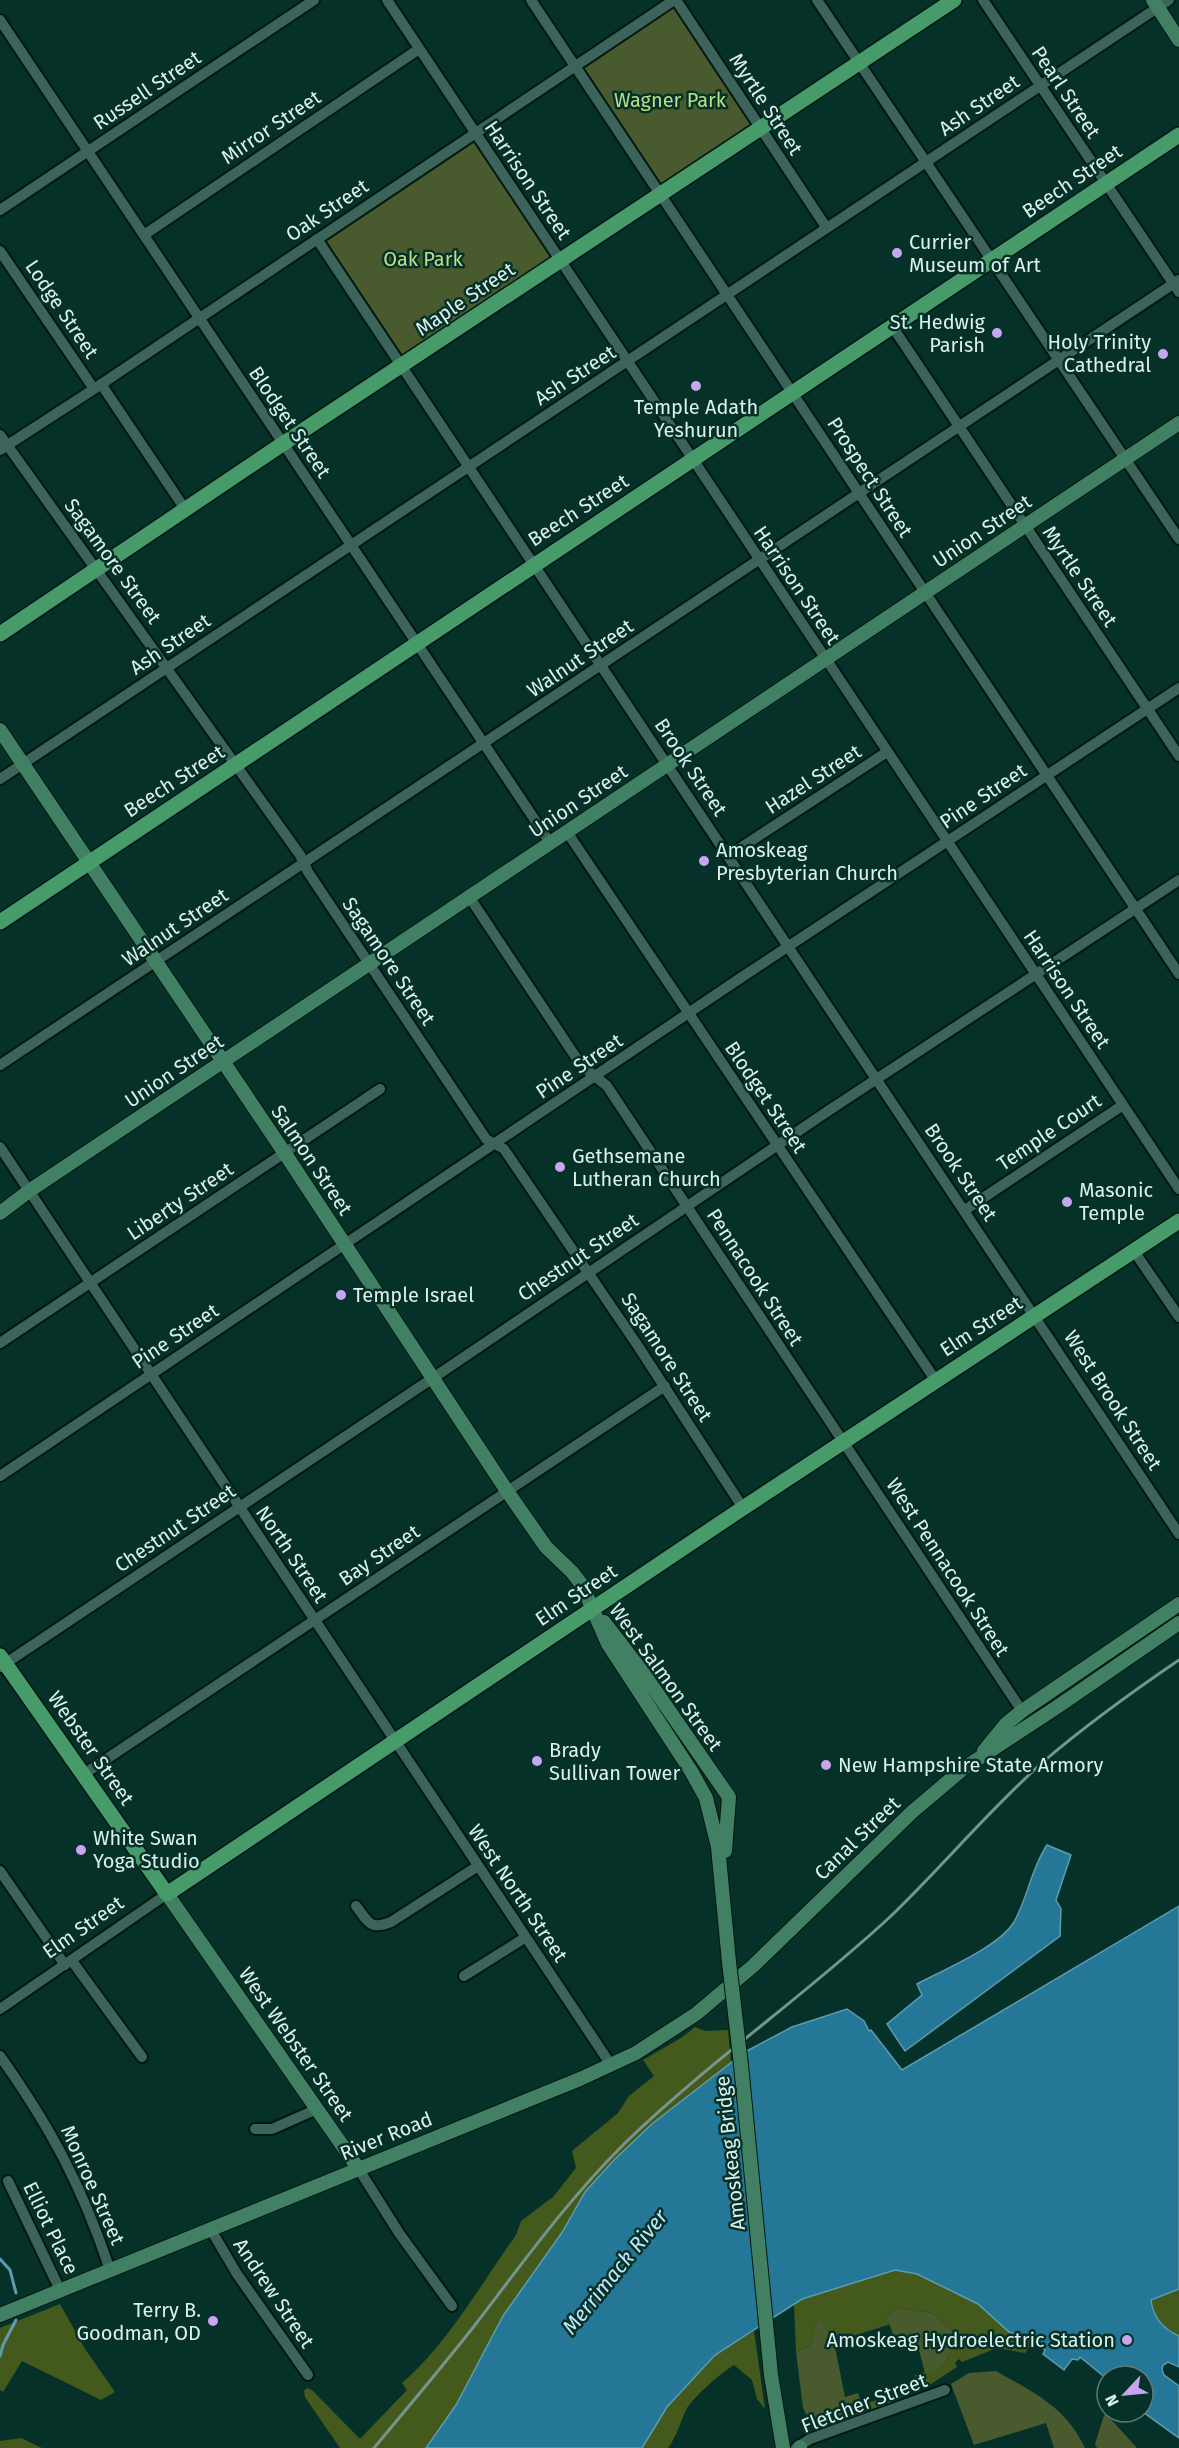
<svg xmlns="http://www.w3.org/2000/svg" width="1179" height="2448" font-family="'Fira Sans',sans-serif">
	<rect width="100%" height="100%" fill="#063129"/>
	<!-- green -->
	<path fill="#495a2e" d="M 674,0 L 760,128 L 660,194 L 575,66 Z
		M 474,134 L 556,254 L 402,367 L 317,239 Z
		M 898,2308 L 933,2313 L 959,2338 L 942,2367 L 925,2373 L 915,2335 L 895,2340 L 887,2317 Z
		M 818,2316 L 834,2342 L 845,2397 L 858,2393 L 862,2405 L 903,2391 L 899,2401 L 825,2426 L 811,2423 L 803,2408 L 796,2352 L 810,2345 Z
		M 996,2371 C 1034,2393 1065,2406 1085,2448 L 1054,2448 L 1046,2423 L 974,2445 L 951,2384 L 969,2373 Z
		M 1104,2415 L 1107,2415 L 1137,2448 L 1097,2448 L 1095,2444 Z"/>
	<!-- forest -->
	<path fill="#445a1c" d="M 695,2027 L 705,2031 L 728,2030 L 731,2063 L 653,2123 L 614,2160 L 585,2192 L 563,2231 L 503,2316 L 456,2405 L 426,2448 L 340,2448 L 305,2397 L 304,2391 L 307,2388 L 312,2390 L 360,2439 L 407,2390 L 402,2383 C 449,2342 480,2285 516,2235 L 521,2221 L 553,2197 L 576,2168 L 572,2151 L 618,2113 L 629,2096 L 654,2076 L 643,2060 L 681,2038 Z
		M 895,2270 L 917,2274 L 978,2304 L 1009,2332 L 1033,2341 L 1025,2353 L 997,2348 L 962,2362 L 959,2359 L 955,2363 L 957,2367 L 931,2384 L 920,2389 L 915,2375 L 942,2367 L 959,2338 L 933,2313 L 898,2308 L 887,2317 L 891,2324 L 834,2342 L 818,2317 L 810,2345 L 796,2352 L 794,2305 L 802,2299 Z
		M 1179,2289 L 1179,2336 C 1163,2329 1153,2317 1151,2299 Z
		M 60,2304 L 85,2349 L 115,2392 L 101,2400 L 22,2361 L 3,2392 L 0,2390 L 0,2328 Z
		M 754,2331 L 765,2409 L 757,2399 L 752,2380 L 734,2365 C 722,2372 692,2398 686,2410 C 680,2423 677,2436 668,2448 L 642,2448 L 667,2407 L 715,2355 Z
		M 21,2438 L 42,2448 L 0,2448 L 0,2441 Z"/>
	<!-- water -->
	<path fill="#257797" stroke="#5c9cb0" stroke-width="1.5" d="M 1047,1845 L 1071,1855 L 1056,1900 L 1061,1909 L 1060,1936 L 905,2051 L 887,2024 L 922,1995 L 917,1984 C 943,1970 999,1947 1014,1922 C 1028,1897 1031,1869 1047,1845 Z
		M 1179,1906 L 1179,2289 L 1151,2300 C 1153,2317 1163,2329 1179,2336 L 1179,2367 L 1168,2362 L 1163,2365 L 1162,2370 L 1164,2375 L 1179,2386 L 1179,2438 L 1143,2412 L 1143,2376 L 1107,2376 L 1107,2379 L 1080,2357 L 1078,2360 L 1072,2359 L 1064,2370 L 1043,2354 L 1045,2350 L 1033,2341 L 1009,2332 L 978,2304 L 917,2274 L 895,2270 L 802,2299 L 715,2355 L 667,2407 L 642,2448 L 426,2448 L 456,2405 L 503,2316 L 563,2231 L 585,2192 L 614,2160 L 653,2123 L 745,2052 L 792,2027 L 847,2009 L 864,2021 L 869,2031 L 871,2030 L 902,2070 Z"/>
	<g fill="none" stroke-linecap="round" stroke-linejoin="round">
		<!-- stream -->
		<path stroke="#5c9cb0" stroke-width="3" d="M 0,2259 L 10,2270 L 16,2293
			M 0,2356 L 3,2345 L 16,2320"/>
		<!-- street casing -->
		<g stroke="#001812" stroke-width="14">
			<path id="street" d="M 387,0 L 1179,1189
				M 531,0 L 1179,974
				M 676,0 L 826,227
				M 817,0 L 1179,539
				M 983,0 L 1179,292
				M 0,20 L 551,844
				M 0,210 L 314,0
				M 144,235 L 419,49
				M 317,239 L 1179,1534
				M 0,251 L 94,389
				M 892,326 L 1179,756
				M 101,384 L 185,509
				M 0,435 L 300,855 L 308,872 L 486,1139 L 504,1149 L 638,1346 L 743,1508
				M 0,450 L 94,389 L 674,0
				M 0,779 L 1169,0
				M 567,832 L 936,1381
				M 728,856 L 887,752
				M 470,898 L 581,1065 L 607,1086 L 1022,1711
				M 0,1065 L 1179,280
				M 0,1147 L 611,2065
				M 965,1210 L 1123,1105
				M 1134,1251 L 1179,1317
				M 0,1343 L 380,1089
				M 0,1476 L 739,979 L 1179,688
				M 0,1667 L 433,1378 L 828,1111 L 1179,880
				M 84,1774 L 665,1386
				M 0,1871 L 65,1965
				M 356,1906 C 369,1923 370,1930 391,1922 L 478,1866
				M 72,1961 L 142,2057
				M 464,1976 L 526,1937
				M 0,2009 L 167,1894
				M 0,2056 C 51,2128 82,2186 110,2270
				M 255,2129 L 272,2129 L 317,2109
				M 358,2168 L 399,2233 L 452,2306
				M 8,2181 L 60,2290
				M 211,2230 L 237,2274 L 308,2375
				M 796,2448 L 810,2439 L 945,2390"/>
		</g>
		<!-- secondary casing -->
		<g stroke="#001812" stroke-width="16">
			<path id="secondary" d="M 1153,0 L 1179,40
				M 0,730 L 284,1152 L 507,1491 L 546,1547 L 572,1572 L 582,1585 L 608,1644 L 691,1771 L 706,1798 L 718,1847 L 729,1962
				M 0,1213 L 29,1191 L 1179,423
				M 604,1622 L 641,1670 L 729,1797 L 725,1851
				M 984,1751 L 1006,1724 L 1022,1711 L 1179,1604
				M 167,1894 L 358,2168
				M 741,2065 L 771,2375 L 783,2448
				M 0,2315 L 580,2079 L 636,2053 L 696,2014 L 753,1966 L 912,1812 L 964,1768 L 1057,1707 L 1179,1623
				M 800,2447 L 800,2448"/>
		</g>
		<!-- primary casing -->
		<g stroke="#001812" stroke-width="18">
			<path id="primary" d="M 0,634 L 275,449 L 954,0
				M 0,922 L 1179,135
				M 0,1656 L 167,1894 L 743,1508 L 1179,1221"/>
		</g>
		<!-- street -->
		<use href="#street" stroke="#3c645a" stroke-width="10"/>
		<!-- secondary -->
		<use href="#secondary" stroke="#418062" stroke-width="14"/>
		<!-- primary -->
		<use href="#primary" stroke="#479b6a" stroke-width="15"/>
		<!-- rail -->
		<path stroke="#74948d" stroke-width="3" d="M 374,2448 C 408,2407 443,2366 475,2325 C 524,2261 570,2197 627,2141 C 710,2061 806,1995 891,1916 C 942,1867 990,1809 1043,1762 C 1086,1725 1132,1692 1179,1660"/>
		<!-- secondary-bridge casing -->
		<g stroke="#001812" stroke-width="16" stroke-linecap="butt">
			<path id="secondary-bridge" d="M 729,1962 L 741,2065"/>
		</g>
		<!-- secondary-bridge -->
		<use href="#secondary-bridge" stroke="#418062" stroke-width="14"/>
	</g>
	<!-- markers -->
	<g fill="#c7a6ef" stroke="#063129" stroke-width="2">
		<circle cx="897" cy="253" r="6"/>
		<circle cx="997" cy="333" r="6"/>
		<circle cx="1163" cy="354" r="6"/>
		<circle cx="696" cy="386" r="6"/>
		<circle cx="704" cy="861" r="6"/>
		<circle cx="560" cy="1167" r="6"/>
		<circle cx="1067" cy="1202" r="6"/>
		<circle cx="341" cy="1295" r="6"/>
		<circle cx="537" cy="1761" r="6"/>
		<circle cx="826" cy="1765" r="6"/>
		<circle cx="81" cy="1850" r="6"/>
		<circle cx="213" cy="2321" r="6"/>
		<circle cx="1127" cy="2340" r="6"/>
	</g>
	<g text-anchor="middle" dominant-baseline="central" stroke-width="5" stroke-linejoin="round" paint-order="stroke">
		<!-- street labels -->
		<g font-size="20" fill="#dbf1eb" stroke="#063129">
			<text transform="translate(147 90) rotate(-34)">Russell Street</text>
			<text transform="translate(1066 92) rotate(56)">Pearl Street</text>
			<text transform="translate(766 104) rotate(57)">Myrtle Street</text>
			<text transform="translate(979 105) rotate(-34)">Ash Street</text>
			<text transform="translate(271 127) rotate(-34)">Mirror Street</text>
			<text transform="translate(528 180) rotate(56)">Harrison Street</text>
			<text transform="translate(1072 181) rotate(-34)">Beech Street</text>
			<text transform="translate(327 210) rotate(-34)">Oak Street</text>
			<text transform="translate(465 299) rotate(-34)">Maple Street</text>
			<text transform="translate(62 309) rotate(56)">Lodge Street</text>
			<text transform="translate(575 375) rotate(-33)">Ash Street</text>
			<text transform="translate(290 422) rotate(56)">Blodget Street</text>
			<text transform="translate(870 477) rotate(57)">Prospect Street</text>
			<text transform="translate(578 510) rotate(-33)">Beech Street</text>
			<text transform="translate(982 531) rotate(-34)">Union Street</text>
			<text transform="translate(113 561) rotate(54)">Sagamore Street</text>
			<text transform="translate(1080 576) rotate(56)">Myrtle Street</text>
			<text transform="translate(797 585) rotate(56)">Harrison Street</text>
			<text transform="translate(170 644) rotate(-34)">Ash Street</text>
			<text transform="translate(580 658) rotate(-34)">Walnut Street</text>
			<text transform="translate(691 767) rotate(56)">Brook Street</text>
			<text transform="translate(813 779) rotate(-33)">Hazel Street</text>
			<text transform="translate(174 781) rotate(-33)">Beech Street</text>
			<text transform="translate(983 796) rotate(-34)">Pine Street</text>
			<text transform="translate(578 801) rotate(-34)">Union Street</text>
			<text transform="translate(175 927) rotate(-34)">Walnut Street</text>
			<text transform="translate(389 961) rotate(56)">Sagamore Street</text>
			<text transform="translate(1067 989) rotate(56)">Harrison Street</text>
			<text transform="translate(579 1066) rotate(-34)">Pine Street</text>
			<text transform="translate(174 1071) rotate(-34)">Union Street</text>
			<text transform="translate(766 1097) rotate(56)">Blodget Street</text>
			<text transform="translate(1049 1132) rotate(-34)">Temple Court</text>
			<text transform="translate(312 1160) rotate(56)">Salmon Street</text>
			<text transform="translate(961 1172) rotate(56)">Brook Street</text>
			<text transform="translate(180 1201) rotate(-34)">Liberty Street</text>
			<text transform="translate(578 1257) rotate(-34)">Chestnut Street</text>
			<text transform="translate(755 1277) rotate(57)">Pennacook Street</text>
			<text transform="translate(981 1326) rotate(-33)">Elm Street</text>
			<text transform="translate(175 1336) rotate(-34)">Pine Street</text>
			<text transform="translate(667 1357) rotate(57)">Sagamore Street</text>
			<text transform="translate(1113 1400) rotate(57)">West Brook Street</text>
			<text transform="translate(175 1528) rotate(-34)">Chestnut Street</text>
			<text transform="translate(292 1554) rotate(56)">North Street</text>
			<text transform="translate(379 1555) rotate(-34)">Bay Street</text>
			<text transform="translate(948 1567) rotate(57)">West Pennacook Street</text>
			<text transform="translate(576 1595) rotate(-34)">Elm Street</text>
			<text transform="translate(666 1677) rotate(54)">West Salmon Street</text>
			<text transform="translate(91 1748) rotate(55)">Webster Street</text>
			<text transform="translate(857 1838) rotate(-44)">Canal Street</text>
			<text transform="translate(518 1893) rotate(56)">West North Street</text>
			<text transform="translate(83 1927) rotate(-35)">Elm Street</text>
			<text transform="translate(296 2044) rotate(55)">West Webster Street</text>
			<text transform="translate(386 2136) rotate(-22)">River Road</text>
			<text transform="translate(730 2153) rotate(-96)">Amoskeag Bridge</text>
			<text transform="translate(93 2185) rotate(66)">Monroe Street</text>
			<text transform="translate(51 2228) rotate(64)">Elliot Place</text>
			<text transform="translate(274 2293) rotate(56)">Andrew Street</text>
			<text transform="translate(864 2403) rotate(-21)">Fletcher Street</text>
		</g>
		<!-- park labels -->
		<g font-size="20" fill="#bbdf86" stroke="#063129">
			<text x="670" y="100">Wagner Park</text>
			<text x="423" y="259">Oak Park</text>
		</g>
		<!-- poi labels -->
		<g font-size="20" fill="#dbf1eb" stroke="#063129" text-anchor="start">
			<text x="909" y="242">Currier<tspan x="909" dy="23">Museum of Art</tspan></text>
			<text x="985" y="322" text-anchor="end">St. Hedwig<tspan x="985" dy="23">Parish</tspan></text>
			<text x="1151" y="342" text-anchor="end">Holy Trinity<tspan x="1151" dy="23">Cathedral</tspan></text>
			<text x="696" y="407" text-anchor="middle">Temple Adath<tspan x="696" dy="23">Yeshurun</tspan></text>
			<text x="716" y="850">Amoskeag<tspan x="716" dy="23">Presbyterian Church</tspan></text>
			<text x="572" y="1156">Gethsemane<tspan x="572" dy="23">Lutheran Church</tspan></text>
			<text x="1079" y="1190">Masonic<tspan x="1079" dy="23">Temple</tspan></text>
			<text x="353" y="1295">Temple Israel</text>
			<text x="549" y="1750">Brady<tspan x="549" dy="23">Sullivan Tower</tspan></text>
			<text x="838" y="1765">New Hampshire State Armory</text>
			<text x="93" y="1838">White Swan<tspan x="93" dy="23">Yoga Studio</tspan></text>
			<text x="201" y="2310" text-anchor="end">Terry B.<tspan x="201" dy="23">Goodman, OD</tspan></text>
			<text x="1115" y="2340" text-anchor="end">Amoskeag Hydroelectric Station</text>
		</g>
		<!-- water labels -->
		<g font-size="21" font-style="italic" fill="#c0e7fa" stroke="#063129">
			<text transform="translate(615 2272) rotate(-51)">Merrimack River</text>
		</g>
	</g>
	<!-- north arrow -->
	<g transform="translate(1125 2394) rotate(244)"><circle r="28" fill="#063129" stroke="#5b7e77" stroke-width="1.5"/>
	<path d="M0-4.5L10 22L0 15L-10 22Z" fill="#c7a6ef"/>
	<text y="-9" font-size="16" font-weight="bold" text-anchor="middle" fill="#dbf1eb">N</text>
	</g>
</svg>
